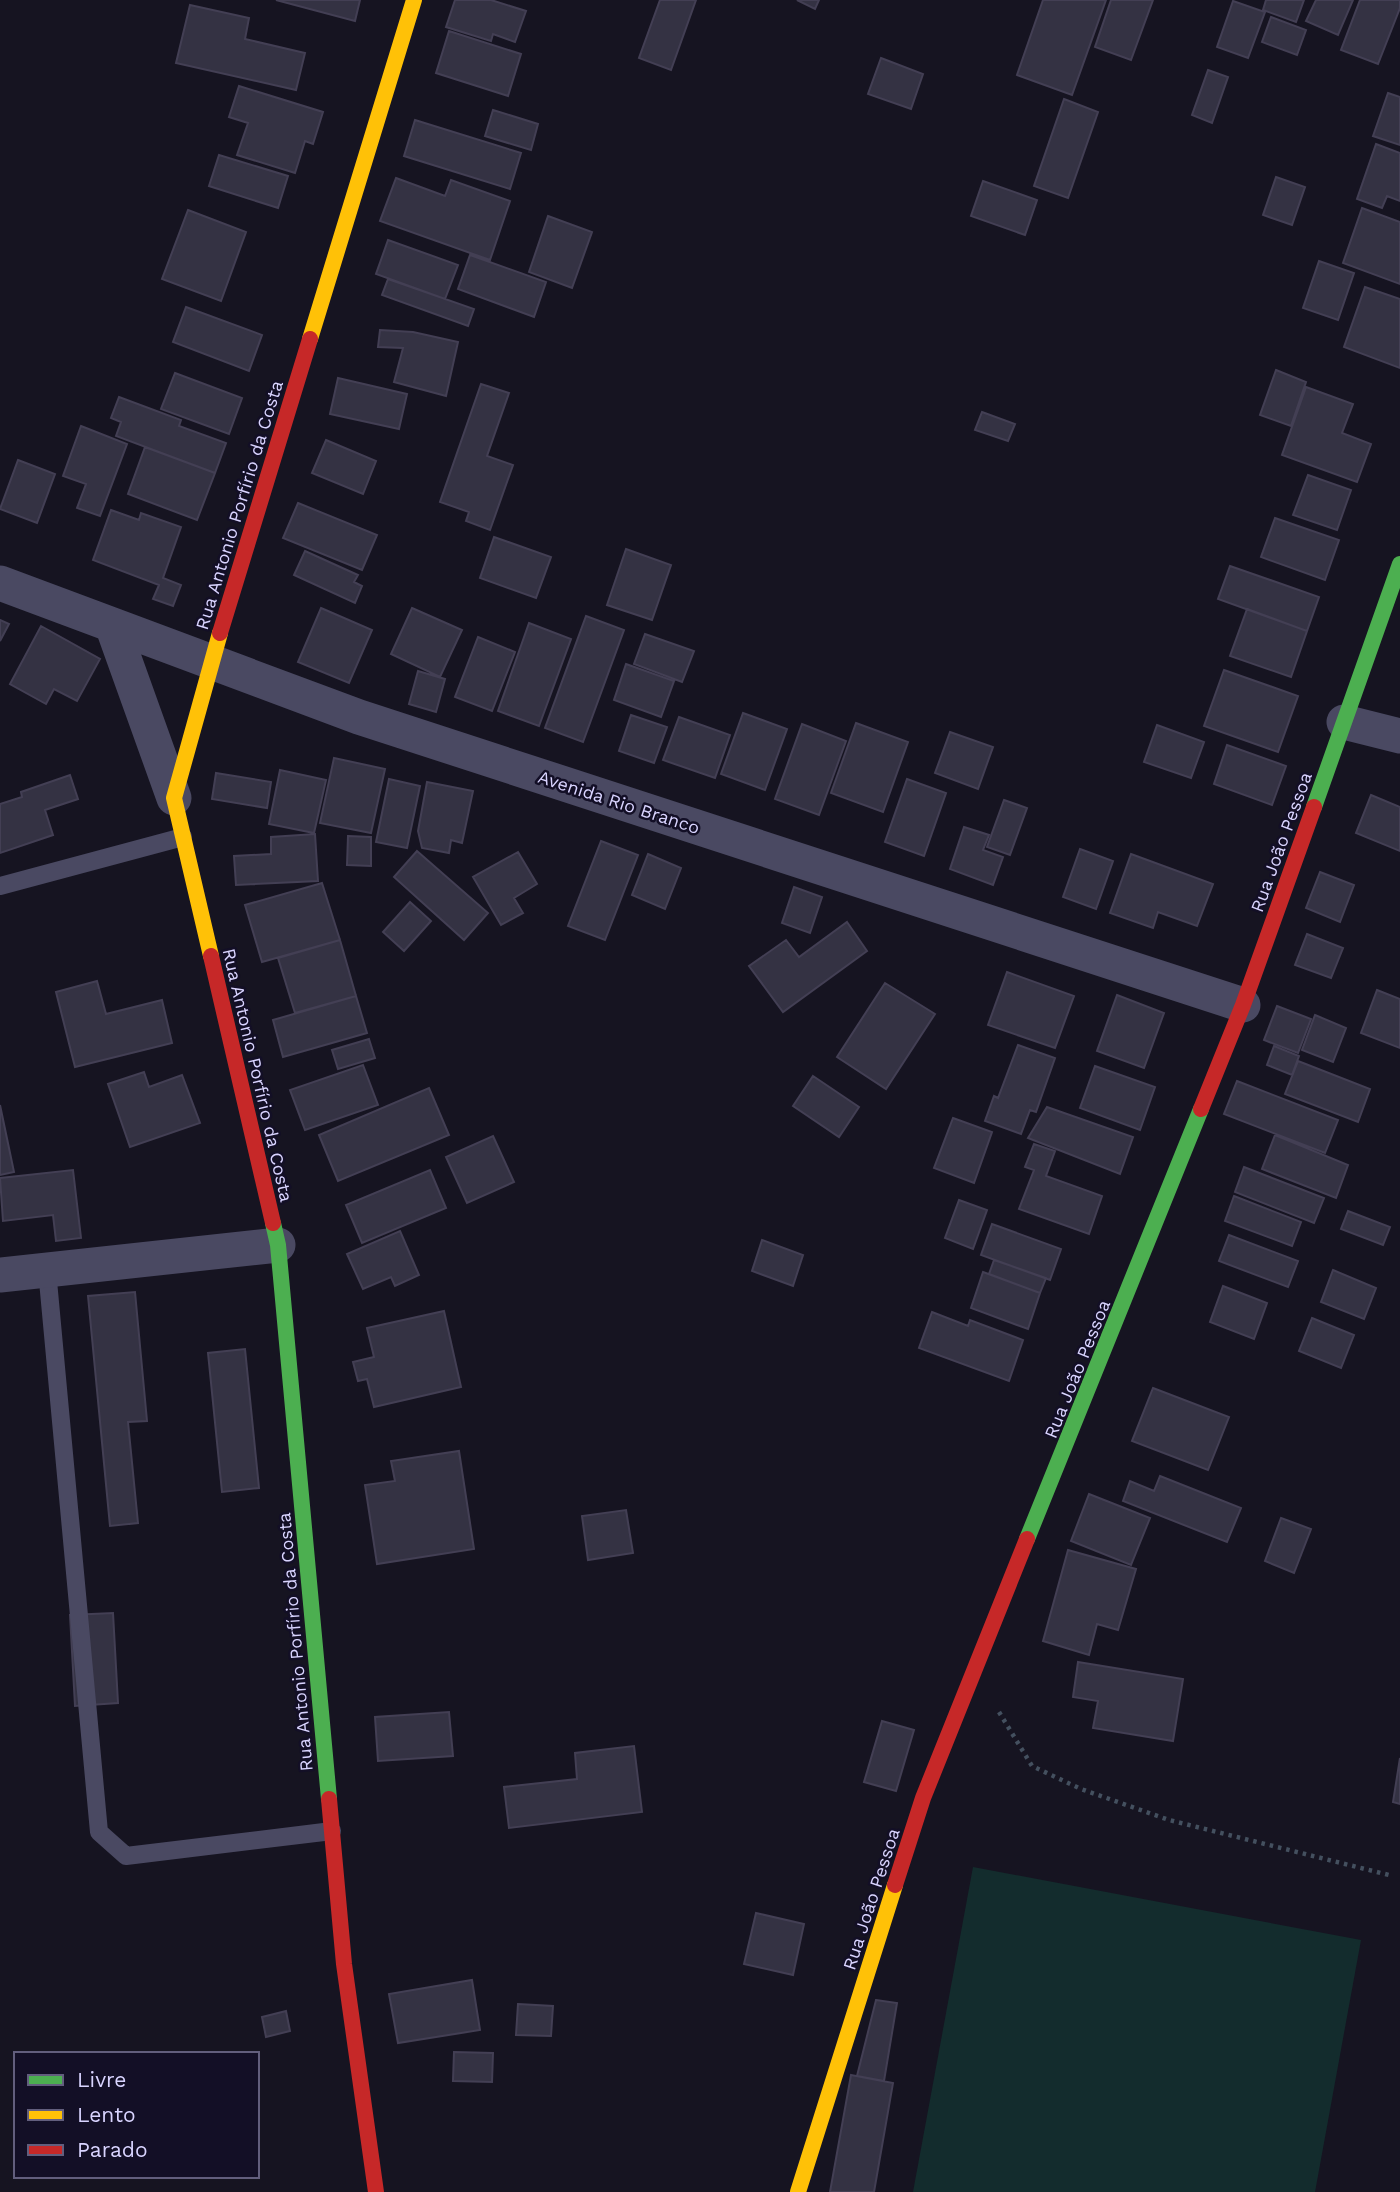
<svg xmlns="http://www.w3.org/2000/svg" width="1400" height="2192" font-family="'Work Sans',sans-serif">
	<rect width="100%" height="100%" fill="#161421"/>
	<!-- green -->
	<path fill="#132c2d" d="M 973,1867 L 1361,1940 L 1315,2192 L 913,2192 Z"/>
	<!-- building -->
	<path fill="#343243" stroke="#433f54" stroke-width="2" d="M 276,0 L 360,0 L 355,21 Z
		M 455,0 L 491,0 L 526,11 L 515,42 L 493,34 L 491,41 L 446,27 Z
		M 660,0 L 696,0 L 671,70 L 639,58 Z
		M 797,0 L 819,0 L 815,9 Z
		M 1043,0 L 1106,0 L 1072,95 L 1017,75 Z
		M 1111,0 L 1153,0 L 1131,60 L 1095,47 Z
		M 1266,0 L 1304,0 L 1296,22 L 1263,10 Z
		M 1316,0 L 1353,0 L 1338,35 L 1306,21 Z
		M 1360,0 L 1400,0 L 1400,8 L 1378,64 L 1341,50 Z
		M 1233,1 L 1265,12 L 1248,58 L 1217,47 Z
		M 190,5 L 249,18 L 245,39 L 305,53 L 296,90 L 176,63 Z
		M 1271,17 L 1306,30 L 1297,55 L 1262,42 Z
		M 449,31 L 521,54 L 508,96 L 436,73 Z
		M 881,58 L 923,74 L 911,109 L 868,94 Z
		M 1208,70 L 1228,77 L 1212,123 L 1192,115 Z
		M 239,86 L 323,112 L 313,144 L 305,141 L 295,173 L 237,155 L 248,123 L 229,117 Z
		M 1388,93 L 1400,97 L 1400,145 L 1373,136 Z
		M 1064,99 L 1098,112 L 1068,198 L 1034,186 Z
		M 493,110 L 538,124 L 531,150 L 485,136 Z
		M 415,120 L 521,153 L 510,189 L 404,156 Z
		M 1376,144 L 1400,153 L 1400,201 L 1387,196 L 1382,208 L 1357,199 Z
		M 219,155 L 288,176 L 278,208 L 209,186 Z
		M 1276,177 L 1305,187 L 1292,225 L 1263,215 Z
		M 396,178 L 445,196 L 451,180 L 510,201 L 490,260 L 380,221 Z
		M 983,181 L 1037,200 L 1025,235 L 971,216 Z
		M 1362,208 L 1400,222 L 1400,284 L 1343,263 Z
		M 188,210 L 246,232 L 221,301 L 162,279 Z
		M 548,216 L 592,232 L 572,288 L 529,272 Z
		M 388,240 L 458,265 L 445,299 L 376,274 Z
		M 470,255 L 546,282 L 534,317 L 458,289 Z
		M 1319,261 L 1354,273 L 1338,320 L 1303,308 Z
		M 388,279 L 474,309 L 468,326 L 382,295 Z
		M 1365,287 L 1400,299 L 1400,368 L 1344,347 Z
		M 186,307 L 262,335 L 249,371 L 173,342 Z
		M 380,330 L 413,332 L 458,342 L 446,396 L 394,382 L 403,348 L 378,347 Z
		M 1276,370 L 1306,382 L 1291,426 L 1260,415 Z
		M 175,373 L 242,398 L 229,434 L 161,409 Z
		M 338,378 L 407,394 L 399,429 L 330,414 Z
		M 481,384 L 509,393 L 487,456 L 513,465 L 490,530 L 466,521 L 469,512 L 440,502 Z
		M 1306,387 L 1353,404 L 1342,433 L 1371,444 L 1357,482 L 1282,455 Z
		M 119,397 L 181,420 L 179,426 L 226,443 L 215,473 L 116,436 L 121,422 L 111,418 Z
		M 982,412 L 1015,424 L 1008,441 L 975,430 Z
		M 81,426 L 127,444 L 100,516 L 77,508 L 86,484 L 63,476 Z
		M 326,440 L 376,461 L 363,494 L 312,473 Z
		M 145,447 L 215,473 L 197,520 L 128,494 Z
		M 18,460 L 55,474 L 37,523 L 0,509 Z
		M 1308,475 L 1351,490 L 1337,530 L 1293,515 Z
		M 298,503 L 377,535 L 362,570 L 283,538 Z
		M 111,510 L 139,520 L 141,513 L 181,527 L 163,578 L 181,585 L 173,606 L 153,599 L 159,585 L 93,560 Z
		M 1275,518 L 1339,540 L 1325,580 L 1261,557 Z
		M 494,537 L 551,557 L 536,598 L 480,578 Z
		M 626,549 L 671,565 L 652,620 L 607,605 Z
		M 305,551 L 358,575 L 354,582 L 362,586 L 355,603 L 294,575 Z
		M 1230,566 L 1319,597 L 1307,631 L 1218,599 Z
		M 321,608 L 372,630 L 349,683 L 298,662 Z
		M 412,608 L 462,630 L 440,677 L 391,654 Z
		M 1247,609 L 1307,631 L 1291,677 L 1230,656 Z
		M 586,616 L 624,630 L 583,742 L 545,728 Z
		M 0,620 L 9,624 L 0,641 Z
		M 529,623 L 571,639 L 539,726 L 498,711 Z
		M 41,626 L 100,659 L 77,701 L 54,689 L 46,704 L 10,684 Z
		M 645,634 L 694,651 L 682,682 L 634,664 Z
		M 478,637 L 515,652 L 492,711 L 455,697 Z
		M 626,664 L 674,681 L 661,717 L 614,700 Z
		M 1224,670 L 1298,696 L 1278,752 L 1204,726 Z
		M 418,671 L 445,679 L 436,712 L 409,704 Z
		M 743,713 L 787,729 L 765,790 L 721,774 Z
		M 631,715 L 667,727 L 654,763 L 619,751 Z
		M 679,717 L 730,735 L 715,778 L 663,760 Z
		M 856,723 L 908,742 L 883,812 L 831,793 Z
		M 802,724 L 846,741 L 819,815 L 775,799 Z
		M 1157,725 L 1204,742 L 1191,778 L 1144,762 Z
		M 950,732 L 993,747 L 978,789 L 935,773 Z
		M 1227,745 L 1286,766 L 1272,805 L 1214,784 Z
		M 334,758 L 385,769 L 371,833 L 320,823 Z
		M 280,770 L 326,780 L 314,833 L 269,824 Z
		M 216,773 L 271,782 L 267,808 L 212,799 Z
		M 70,775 L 78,799 L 45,810 L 53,835 L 0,853 L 0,804 L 22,797 L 21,792 Z
		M 389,779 L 420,786 L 407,848 L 376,842 Z
		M 907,779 L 946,793 L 924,856 L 885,842 Z
		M 427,782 L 473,791 L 462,843 L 451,840 L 449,853 L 422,848 L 418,831 Z
		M 1371,795 L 1400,807 L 1400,851 L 1356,833 Z
		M 1004,800 L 1027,808 L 1010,855 L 987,847 Z
		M 964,827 L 989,835 L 983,850 L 1003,857 L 993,885 L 950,869 Z
		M 315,834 L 318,881 L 236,885 L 234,856 L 271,854 L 271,837 Z
		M 348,836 L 371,837 L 371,866 L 347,865 Z
		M 601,841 L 638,855 L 605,940 L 568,926 Z
		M 1080,849 L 1113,861 L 1096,909 L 1063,897 Z
		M 417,851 L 488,913 L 464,940 L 394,877 Z
		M 518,852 L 537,884 L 514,898 L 523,913 L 501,925 L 473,877 Z
		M 648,854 L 681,868 L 665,909 L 632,895 Z
		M 1131,854 L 1213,884 L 1197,926 L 1158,912 L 1153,928 L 1110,913 Z
		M 1320,872 L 1354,885 L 1340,922 L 1306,908 Z
		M 322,883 L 340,940 L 262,962 L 245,905 Z
		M 794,887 L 822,897 L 810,933 L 782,923 Z
		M 410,902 L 431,921 L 404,951 L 383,932 Z
		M 847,922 L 867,951 L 783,1012 L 749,966 L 786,940 L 799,957 Z
		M 1307,934 L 1343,948 L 1331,978 L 1295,965 Z
		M 340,940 L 356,996 L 295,1013 L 278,958 Z
		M 1007,972 L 1074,996 L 1055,1048 L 988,1025 Z
		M 97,981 L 106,1014 L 162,1000 L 172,1043 L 75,1067 L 56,992 Z
		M 885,983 L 935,1014 L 886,1089 L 837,1057 Z
		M 1377,990 L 1400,999 L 1400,1048 L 1361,1033 Z
		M 1117,995 L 1164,1013 L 1144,1068 L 1097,1051 Z
		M 356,996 L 367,1033 L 283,1057 L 273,1020 Z
		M 1277,1006 L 1311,1019 L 1298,1053 L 1264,1040 Z
		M 1315,1015 L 1346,1028 L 1333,1062 L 1302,1050 Z
		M 369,1039 L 375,1058 L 338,1069 L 332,1050 Z
		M 1018,1045 L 1055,1058 L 1036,1112 L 1030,1110 L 1021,1134 L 985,1121 L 994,1096 L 998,1098 Z
		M 1274,1046 L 1299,1056 L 1292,1075 L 1267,1065 Z
		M 1298,1061 L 1370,1089 L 1358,1122 L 1285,1094 Z
		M 363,1065 L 378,1105 L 305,1130 L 290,1090 Z
		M 1095,1066 L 1155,1087 L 1140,1130 L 1080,1108 Z
		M 144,1072 L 149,1087 L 182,1075 L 200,1123 L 130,1147 L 108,1084 Z
		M 813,1076 L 859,1107 L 839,1137 L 793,1106 Z
		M 1237,1081 L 1338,1120 L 1325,1153 L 1224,1114 Z
		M 429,1088 L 449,1135 L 338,1181 L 319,1135 Z
		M 0,1105 L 14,1172 L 0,1175 Z
		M 1047,1107 L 1133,1137 L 1120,1174 L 1028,1138 Z
		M 953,1118 L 992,1132 L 974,1183 L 934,1168 Z
		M 1275,1135 L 1348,1165 L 1336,1198 L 1262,1169 Z
		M 493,1136 L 514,1182 L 467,1203 L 446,1157 Z
		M 1034,1144 L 1055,1151 L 1046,1176 L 1102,1196 L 1089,1234 L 1019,1209 L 1034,1170 L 1025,1167 Z
		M 1244,1167 L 1324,1198 L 1314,1223 L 1235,1192 Z
		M 73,1170 L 81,1238 L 56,1241 L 53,1215 L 3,1221 L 0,1178 Z
		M 430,1170 L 446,1208 L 362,1243 L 346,1205 Z
		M 1234,1196 L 1301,1222 L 1292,1246 L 1225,1221 Z
		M 959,1200 L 987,1210 L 973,1249 L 945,1238 Z
		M 1348,1211 L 1390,1227 L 1383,1245 L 1341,1229 Z
		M 992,1224 L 1061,1249 L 1050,1280 L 981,1255 Z
		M 400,1231 L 419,1275 L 395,1286 L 391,1277 L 363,1289 L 347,1254 Z
		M 1229,1235 L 1298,1261 L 1288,1287 L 1219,1261 Z
		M 762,1240 L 803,1255 L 793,1286 L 752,1271 Z
		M 994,1260 L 1046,1278 L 1040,1293 L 989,1274 Z
		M 1333,1270 L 1376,1288 L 1364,1319 L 1321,1302 Z
		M 983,1272 L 1040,1293 L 1028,1329 L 971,1308 Z
		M 1223,1286 L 1267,1303 L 1254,1339 L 1210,1322 Z
		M 135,1292 L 147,1421 L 128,1422 L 138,1523 L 110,1526 L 88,1296 Z
		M 444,1311 L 461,1387 L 374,1407 L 367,1379 L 358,1381 L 353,1362 L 374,1357 L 367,1328 Z
		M 932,1312 L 968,1326 L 970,1320 L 1023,1340 L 1009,1381 L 919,1348 Z
		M 1312,1318 L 1354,1335 L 1341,1368 L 1299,1351 Z
		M 245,1349 L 259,1488 L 222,1492 L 208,1353 Z
		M 1153,1388 L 1229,1417 L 1208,1470 L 1132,1441 Z
		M 459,1451 L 474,1549 L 377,1564 L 365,1485 L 395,1481 L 391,1461 Z
		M 1160,1476 L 1241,1508 L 1227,1542 L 1123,1501 L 1130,1481 L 1154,1491 Z
		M 1089,1494 L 1150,1518 L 1131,1565 L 1071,1541 Z
		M 626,1510 L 633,1553 L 588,1560 L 582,1516 Z
		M 1281,1518 L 1311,1529 L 1294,1573 L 1265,1561 Z
		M 1068,1550 L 1136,1569 L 1118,1630 L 1097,1624 L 1089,1655 L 1043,1641 Z
		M 113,1613 L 118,1703 L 75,1706 L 70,1615 Z
		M 1078,1662 L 1183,1679 L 1173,1741 L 1093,1728 L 1098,1701 L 1073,1697 Z
		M 449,1712 L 453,1756 L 378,1761 L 375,1717 Z
		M 882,1721 L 914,1730 L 896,1791 L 864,1782 Z
		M 634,1746 L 642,1812 L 509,1828 L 504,1787 L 577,1779 L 575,1753 Z
		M 1400,1758 L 1400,1804 L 1393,1802 Z
		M 756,1913 L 804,1924 L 793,1975 L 744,1964 Z
		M 472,1980 L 480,2030 L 398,2043 L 389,1994 Z
		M 876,2000 L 897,2003 L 884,2081 L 857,2076 Z
		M 518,2004 L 553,2006 L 551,2036 L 516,2035 Z
		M 286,2011 L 290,2031 L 266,2037 L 262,2017 Z
		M 454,2052 L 493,2053 L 492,2082 L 453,2081 Z
		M 851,2075 L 893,2083 L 874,2192 L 830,2192 Z"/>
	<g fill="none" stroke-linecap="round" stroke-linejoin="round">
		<!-- path -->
		<path stroke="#44505f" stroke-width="4.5" stroke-dasharray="3.5 5" stroke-linecap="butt" d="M 999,1712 L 1032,1766 L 1081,1789 L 1169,1820 L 1389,1875"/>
		<!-- lane -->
		<path stroke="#4a4962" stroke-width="18" d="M 0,886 L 183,837
			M 47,1270 L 99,1832 L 126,1856 L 332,1831"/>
		<!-- street -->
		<path stroke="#4a4962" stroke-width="35" d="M 0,583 L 359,717 L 1243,1005
			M 112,625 L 174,798
			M 1344,722 L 1400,736
			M 0,1275 L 278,1245"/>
		<!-- fast -->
		<path stroke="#4caf50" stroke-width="16" d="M 1314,807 L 1400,564
			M 273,1223 L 278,1245 L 329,1799
			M 1027,1539 L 1201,1109"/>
		<!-- slow -->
		<path stroke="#ffc107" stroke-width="16" d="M 310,339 L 414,0
			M 211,956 L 174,798 L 220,633
			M 798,2192 L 895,1885"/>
		<!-- jam -->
		<path stroke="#c62828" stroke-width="16" d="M 220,633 L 310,339
			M 211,956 L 273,1223
			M 1201,1109 L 1243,1005 L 1314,807
			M 329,1799 L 344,1964 L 376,2192
			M 895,1885 L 923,1798 L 1027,1539"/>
	</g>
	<g text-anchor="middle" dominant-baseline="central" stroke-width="5" stroke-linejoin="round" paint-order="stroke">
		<!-- street labels -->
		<g font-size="18" fill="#d9d4ff" stroke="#130f26">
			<text transform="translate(239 505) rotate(-73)">Rua Antonio Porfírio da Costa</text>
			<text transform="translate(619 802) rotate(18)">Avenida Rio Branco</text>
			<text transform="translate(1281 842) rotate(-70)">Rua João Pessoa</text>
			<text transform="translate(258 1075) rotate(77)">Rua Antonio Porfírio da Costa</text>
			<text transform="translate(1077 1369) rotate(-68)">Rua João Pessoa</text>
			<text transform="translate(295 1642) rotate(-95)">Rua Antonio Porfírio da Costa</text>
			<text transform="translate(871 1899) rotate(-72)">Rua João Pessoa</text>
		</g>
	</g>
	<!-- legend -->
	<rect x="14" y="2052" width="245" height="126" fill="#130f26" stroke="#625e7d" stroke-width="2"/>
	<rect x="28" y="2075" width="35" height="10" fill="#4caf50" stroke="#625e7d" stroke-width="2"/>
	<text x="77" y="2087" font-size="21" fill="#d9d4ff">Livre</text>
	<rect x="28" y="2110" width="35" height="10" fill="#ffc107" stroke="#625e7d" stroke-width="2"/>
	<text x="77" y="2122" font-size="21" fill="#d9d4ff">Lento</text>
	<rect x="28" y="2145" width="35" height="10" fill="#c62828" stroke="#625e7d" stroke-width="2"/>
	<text x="77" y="2157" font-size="21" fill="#d9d4ff">Parado</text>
</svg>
